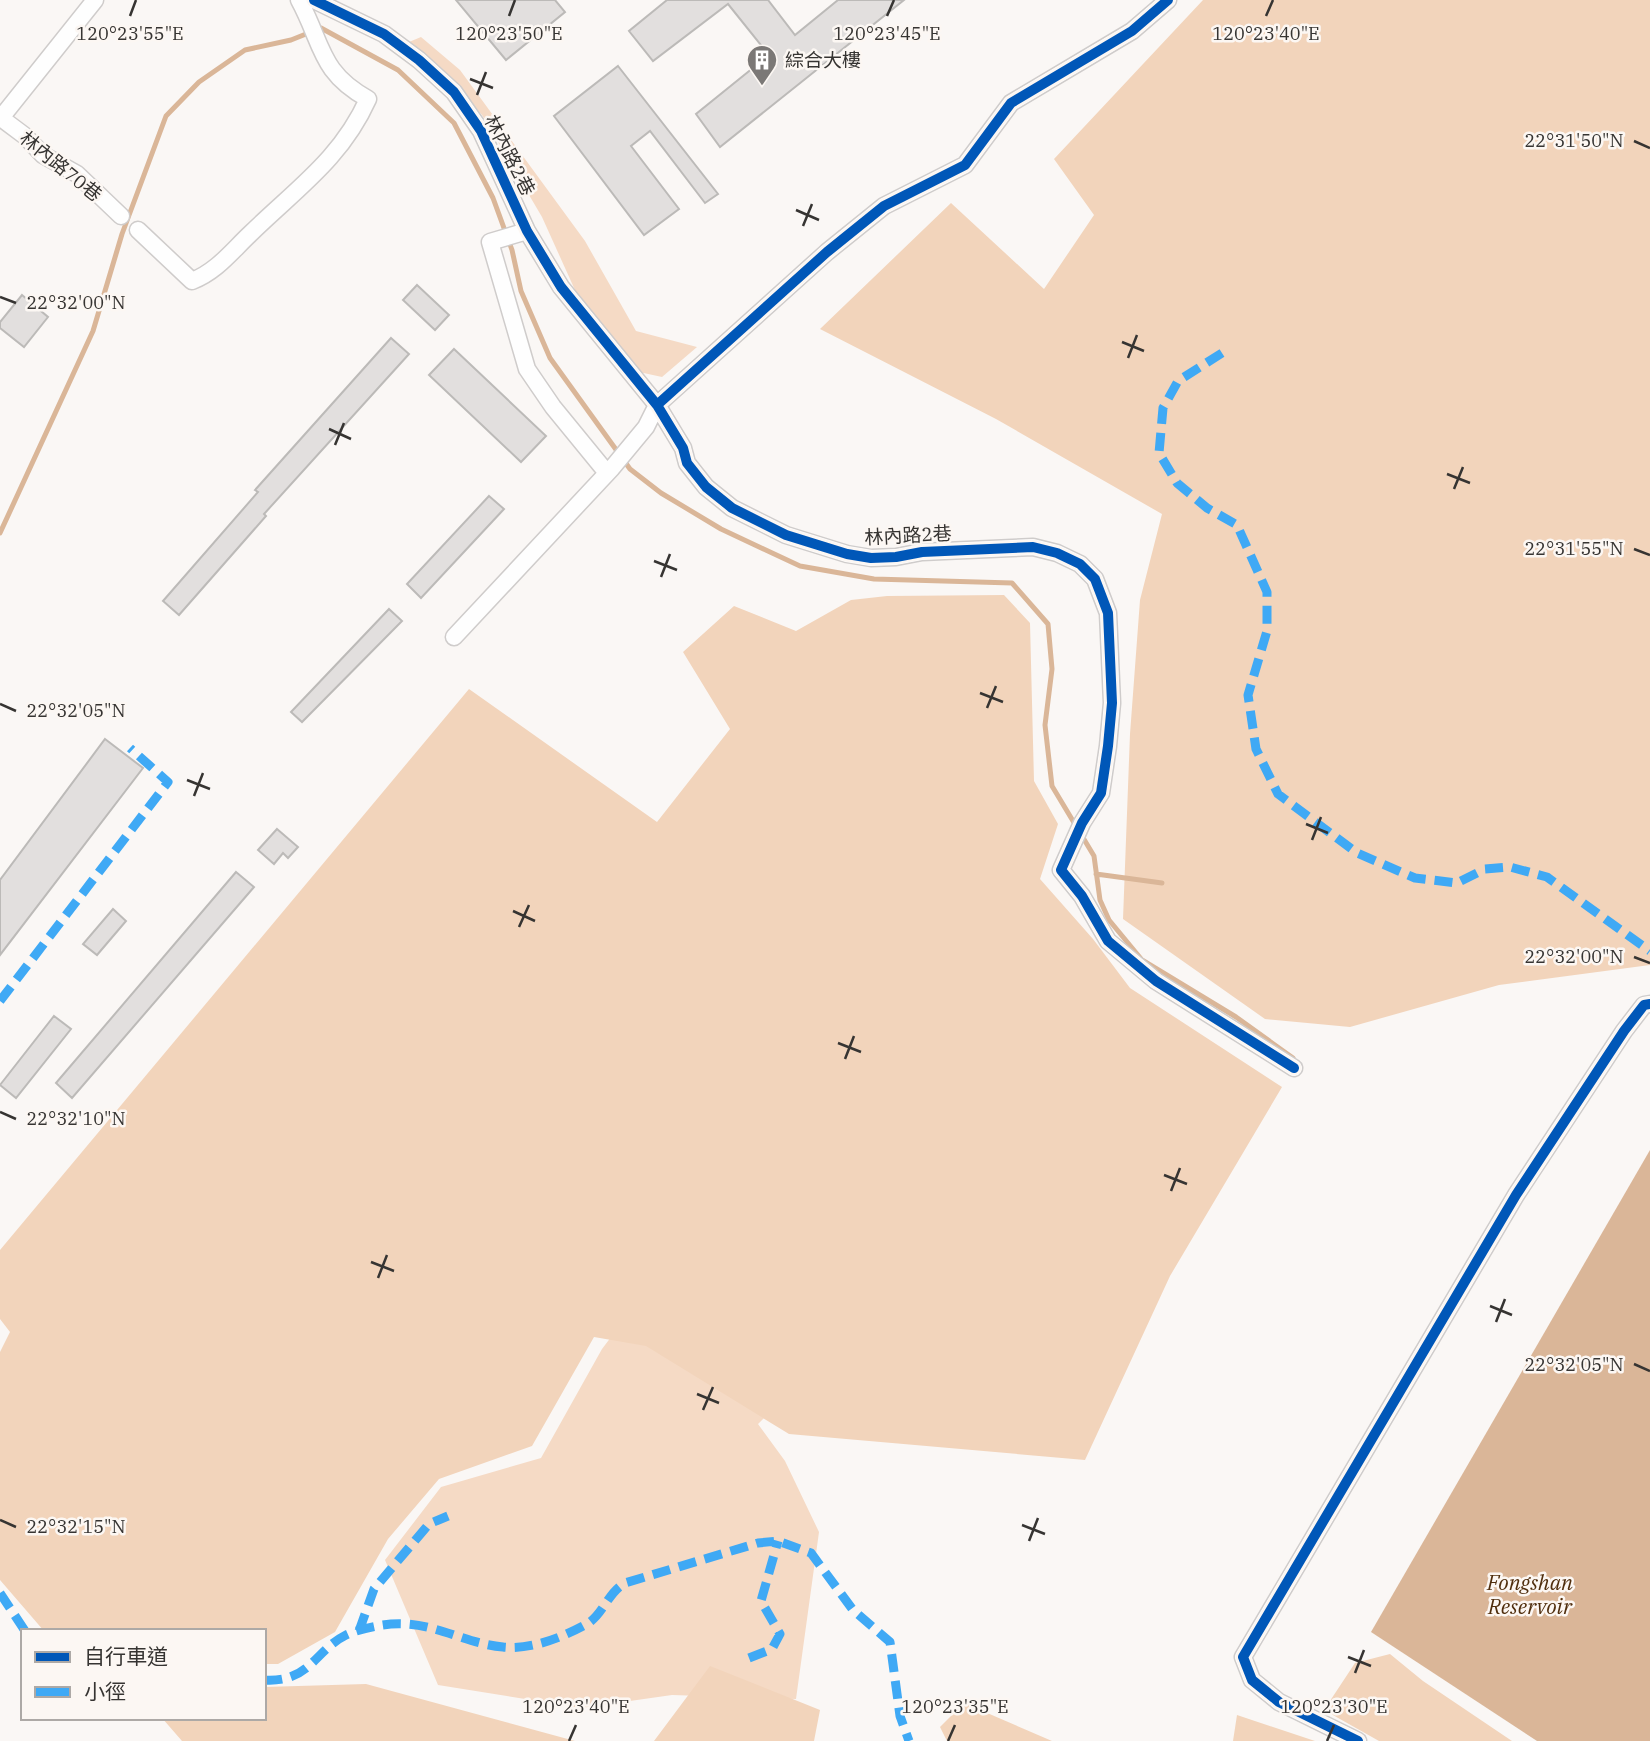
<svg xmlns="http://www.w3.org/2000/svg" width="1650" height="1741" font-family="'IBM Plex Serif','Noto Sans TC',serif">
	<rect width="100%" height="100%" fill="#faf7f5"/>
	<!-- green -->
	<path fill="#f5dac5" d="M 421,37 L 460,70 L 585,241 L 636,331 L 697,347 L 662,377 L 639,372 L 584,310 L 542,217 L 482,115 L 446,74 L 409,42 Z
		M 670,1259 L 801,1381 L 758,1424 L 785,1461 L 819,1532 L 796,1699 L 672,1695 L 581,1708 L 438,1685 L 385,1560 L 441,1487 L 541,1458 L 602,1349 Z"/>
	<!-- forest -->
	<path fill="#f2d4bb" d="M 1203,0 L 1650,0 L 1650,965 L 1499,985 L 1350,1027 L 1265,1019 L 1123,919 L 1130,734 L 1140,600 L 1162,514 L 996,419 L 820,329 L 951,203 L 1044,289 L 1094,215 L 1054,159 Z
		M 1004,595 L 1030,623 L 1034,781 L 1058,824 L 1040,879 L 1093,939 L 1130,988 L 1282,1087 L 1170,1276 L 1085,1460 L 789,1434 L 646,1346 L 594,1337 L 532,1446 L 439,1479 L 388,1539 L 335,1632 L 278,1664 L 264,1664 L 264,1631 L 44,1631 L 0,1580 L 0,1352 L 10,1332 L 0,1319 L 0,1250 L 469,689 L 657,822 L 730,729 L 683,652 L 734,606 L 796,631 L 851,600 L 887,596 Z
		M 1390,1654 L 1423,1681 L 1512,1741 L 1379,1741 L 1324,1710 L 1355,1663 Z
		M 710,1666 L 820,1710 L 814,1741 L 654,1741 Z
		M 366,1684 L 575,1741 L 182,1741 L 162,1718 L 264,1718 L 264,1687 Z
		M 964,1703 L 1052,1741 L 947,1741 L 940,1727 Z
		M 1237,1715 L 1315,1741 L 1233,1741 Z"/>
	<!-- water -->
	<path fill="#dab698" d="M 1650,1150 L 1650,1741 L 1537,1741 L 1371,1632 Z"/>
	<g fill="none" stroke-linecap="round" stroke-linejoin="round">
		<!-- stream -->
		<path stroke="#dab698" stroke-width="5" d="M 0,533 L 93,331 L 122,234 L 166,116 L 199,82 L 245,50 L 291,40 L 321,28 L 398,70 L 454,123 L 493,198 L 512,250 L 521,291 L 550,358 L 630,469 L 661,493 L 721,529 L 800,566 L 874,579 L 1012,583 L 1048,624 L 1052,669 L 1045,725 L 1052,786 L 1094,856 L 1100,900 L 1109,920 L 1142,960 L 1236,1017 L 1293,1058
			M 1096,874 L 1162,883"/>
	</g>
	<!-- building -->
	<path fill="#e2dfde" stroke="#bcbab8" stroke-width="2" d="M 456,0 L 555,0 L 565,12 L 506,60 Z
		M 667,0 L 768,0 L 795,35 L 838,0 L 904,0 L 720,147 L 696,114 L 769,55 L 728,4 L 653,61 L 629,31 Z
		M 618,66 L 718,194 L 705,203 L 650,131 L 631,146 L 679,209 L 644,235 L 554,116 Z
		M 417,285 L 449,315 L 435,330 L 403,300 Z
		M 22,295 L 48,317 L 24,347 L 0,328 L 0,322 Z
		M 391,338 L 409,354 L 264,514 L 266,516 L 179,615 L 163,601 L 258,492 L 255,490 Z
		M 454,349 L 546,436 L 521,462 L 429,375 Z
		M 489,496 L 504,509 L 421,598 L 407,584 Z
		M 389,609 L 402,621 L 302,722 L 291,712 Z
		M 105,739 L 143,768 L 0,955 L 0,880 Z
		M 277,829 L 298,847 L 288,858 L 283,853 L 274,864 L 258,850 Z
		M 236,872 L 254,887 L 72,1098 L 56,1083 Z
		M 113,909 L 126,921 L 97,955 L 83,944 Z
		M 54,1016 L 71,1029 L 16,1098 L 0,1085 Z"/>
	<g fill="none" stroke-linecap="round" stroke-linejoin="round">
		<!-- street casing -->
		<g stroke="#cfcccb" stroke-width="19">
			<path id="street" d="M 314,0 L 384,34 L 419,60 L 454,92 L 481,131 L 527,231 L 561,287 L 657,405 L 827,252 L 884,206 L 965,165 L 1011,103 L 1132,31 L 1168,0
				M 1,118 L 25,136 L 43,155 L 77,174 L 121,216
				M 0,119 L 95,0
				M 138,230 L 192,281 C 217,271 231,252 250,234 C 296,189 341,159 368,99 C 319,72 323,44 299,0
				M 527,231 L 490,242 L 527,369 L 553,407 L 607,473
				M 657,405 L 683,448 L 687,463 L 706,487 L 732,508 L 786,535 L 847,554 L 871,558 L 896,557 L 922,552 L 1033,547 L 1057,553 L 1080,564 L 1095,579 L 1108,613 L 1112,703 L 1108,746 L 1101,793 L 1082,823 L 1061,870 L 1082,896 L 1108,941 L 1156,981 L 1294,1068
				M 454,637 L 612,468 L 646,427 L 657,405
				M 1358,1741 L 1279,1702 L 1252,1680 L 1243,1657 L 1516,1195 L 1624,1031 L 1644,1005 L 1650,1004"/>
		</g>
		<!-- street -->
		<use href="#street" stroke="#fefefe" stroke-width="16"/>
		<!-- quiet -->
		<path stroke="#3fa9f5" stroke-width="9" stroke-dasharray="18 9" stroke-linecap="butt" d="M 1222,353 L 1178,381 L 1163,408 L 1159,453 L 1177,483 L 1207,508 L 1237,525 L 1267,592 L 1267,631 L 1248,695 L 1256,749 L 1278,794 L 1357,853 L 1415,878 L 1457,883 L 1485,869 L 1510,867 L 1547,877 L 1650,951
			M 0,1001 L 168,782 L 130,748
			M 0,1593 L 25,1631
			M 359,1631 L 374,1589 L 429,1524 L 448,1516
			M 749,1658 L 772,1649 L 780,1634 L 761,1601 L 778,1541
			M 264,1680 C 310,1683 314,1651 346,1635 C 354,1631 367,1628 377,1626 C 427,1616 459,1643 503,1647 C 530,1650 561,1638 585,1625 C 603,1616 607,1593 625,1583 L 758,1543 L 778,1541 L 811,1553 L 853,1610 L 890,1642 L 900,1716 L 909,1741"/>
		<!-- cycleway casing -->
		<g stroke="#fcf7f3" stroke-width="15">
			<path id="cycleway" d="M 314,0 L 384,34 L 419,60 L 454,92 L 481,131 L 527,231 L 561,287 L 657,405 L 827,252 L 884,206 L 965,165 L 1011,103 L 1132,31 L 1168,0
				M 657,405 L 683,448 L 687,463 L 706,487 L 732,508 L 786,535 L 847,554 L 871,558 L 896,557 L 922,552 L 1033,547 L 1057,553 L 1080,564 L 1095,579 L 1108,613 L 1112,703 L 1108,746 L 1101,793 L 1082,823 L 1061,870 L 1082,896 L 1108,941 L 1156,981 L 1294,1068
				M 1358,1741 L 1279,1702 L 1252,1680 L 1243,1657 L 1516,1195 L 1624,1031 L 1644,1005 L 1650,1004"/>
		</g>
		<!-- cycleway -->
		<use href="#cycleway" stroke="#0057b8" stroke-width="10"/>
	</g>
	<!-- ticks -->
	<path fill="none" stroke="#363432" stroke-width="2.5" d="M 130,16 L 136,0M 509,16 L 515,0M 887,16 L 894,0M 1266,16 L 1273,0M 470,79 L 493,88M 477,95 L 486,72M 1634,141 L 1650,148M 796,210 L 819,220M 803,226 L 812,204M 0,297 L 16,303M 1122,342 L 1144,351M 1128,358 L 1137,335M 329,429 L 351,439M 335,445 L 344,423M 1447,474 L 1470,483M 1454,489 L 1463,467M 1634,549 L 1650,555M 654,561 L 677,570M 661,577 L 670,554M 980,693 L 1003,702M 0,704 L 16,711M 987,708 L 996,686M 187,780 L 210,789M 194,796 L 203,773M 1306,824 L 1328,833M 1312,840 L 1321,817M 513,911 L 535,921M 519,927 L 529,905M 1634,957 L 1650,963M 838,1043 L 861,1052M 845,1059 L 854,1036M 0,1112 L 16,1119M 1164,1175 L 1187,1184M 1171,1191 L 1180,1168M 371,1262 L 394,1271M 378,1278 L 387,1255M 1490,1306 L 1512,1315M 1496,1322 L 1505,1299M 1634,1364 L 1650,1371M 697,1394 L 719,1403M 703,1410 L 713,1387M 0,1520 L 16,1527M 1022,1525 L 1045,1534M 1029,1541 L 1038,1518M 1348,1657 L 1371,1666M 1355,1673 L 1364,1650M 569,1741 L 576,1725M 948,1741 L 955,1725M 1327,1741 L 1334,1725"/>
	<!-- icons -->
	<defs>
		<g id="building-pin" transform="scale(1.575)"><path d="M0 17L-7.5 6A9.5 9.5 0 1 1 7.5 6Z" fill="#7b7876" stroke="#fcf7f3"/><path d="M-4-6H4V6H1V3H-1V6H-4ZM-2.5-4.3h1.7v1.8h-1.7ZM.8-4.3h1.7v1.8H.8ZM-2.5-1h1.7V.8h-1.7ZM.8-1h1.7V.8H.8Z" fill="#fff"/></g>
	</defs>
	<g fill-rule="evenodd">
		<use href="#building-pin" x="762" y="60"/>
	</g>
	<g text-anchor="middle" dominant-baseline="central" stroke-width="5" stroke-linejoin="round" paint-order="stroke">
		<!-- poi labels -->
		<g font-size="19" fill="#363432" stroke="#fcf7f3" text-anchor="start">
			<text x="785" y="60">綜合大樓</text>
		</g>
		<!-- street labels -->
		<g font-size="19" fill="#363432" stroke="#fcf7f3">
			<text transform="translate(510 155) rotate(63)">林內路2巷</text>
			<text transform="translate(61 166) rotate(39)">林內路70巷</text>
			<text transform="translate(908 535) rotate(-3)">林內路2巷</text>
		</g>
		<!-- water labels -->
		<g font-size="21" font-style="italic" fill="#502e0d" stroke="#fcf7f3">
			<text x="1530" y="1582">Fongshan<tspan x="1530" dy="24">Reservoir</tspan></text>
		</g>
	</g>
	<g font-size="18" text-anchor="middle" fill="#363432" stroke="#fcf7f3" stroke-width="5" stroke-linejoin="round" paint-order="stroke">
		<text x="130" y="40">120°23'55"E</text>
		<text x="509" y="40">120°23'50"E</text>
		<text x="887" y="40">120°23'45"E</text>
		<text x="1266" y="40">120°23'40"E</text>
		<text x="1574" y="147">22°31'50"N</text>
		<text x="76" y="309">22°32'00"N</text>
		<text x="1574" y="555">22°31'55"N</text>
		<text x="76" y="717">22°32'05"N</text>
		<text x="1574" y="963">22°32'00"N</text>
		<text x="76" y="1125">22°32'10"N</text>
		<text x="1574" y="1371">22°32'05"N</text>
		<text x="76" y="1533">22°32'15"N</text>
		<text x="576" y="1713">120°23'40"E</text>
		<text x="955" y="1713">120°23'35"E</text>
		<text x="1334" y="1713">120°23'30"E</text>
	</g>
	<!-- legend -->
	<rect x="21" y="1629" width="245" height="91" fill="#fcf7f3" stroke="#ada9a6" stroke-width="2"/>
	<rect x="35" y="1652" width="35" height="10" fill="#0057b8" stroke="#ada9a6" stroke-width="2"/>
	<text x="84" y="1664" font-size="21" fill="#363432">自行車道</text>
	<rect x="35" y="1687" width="35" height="10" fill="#3fa9f5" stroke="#ada9a6" stroke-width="2"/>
	<text x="84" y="1699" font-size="21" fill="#363432">小徑</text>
</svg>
